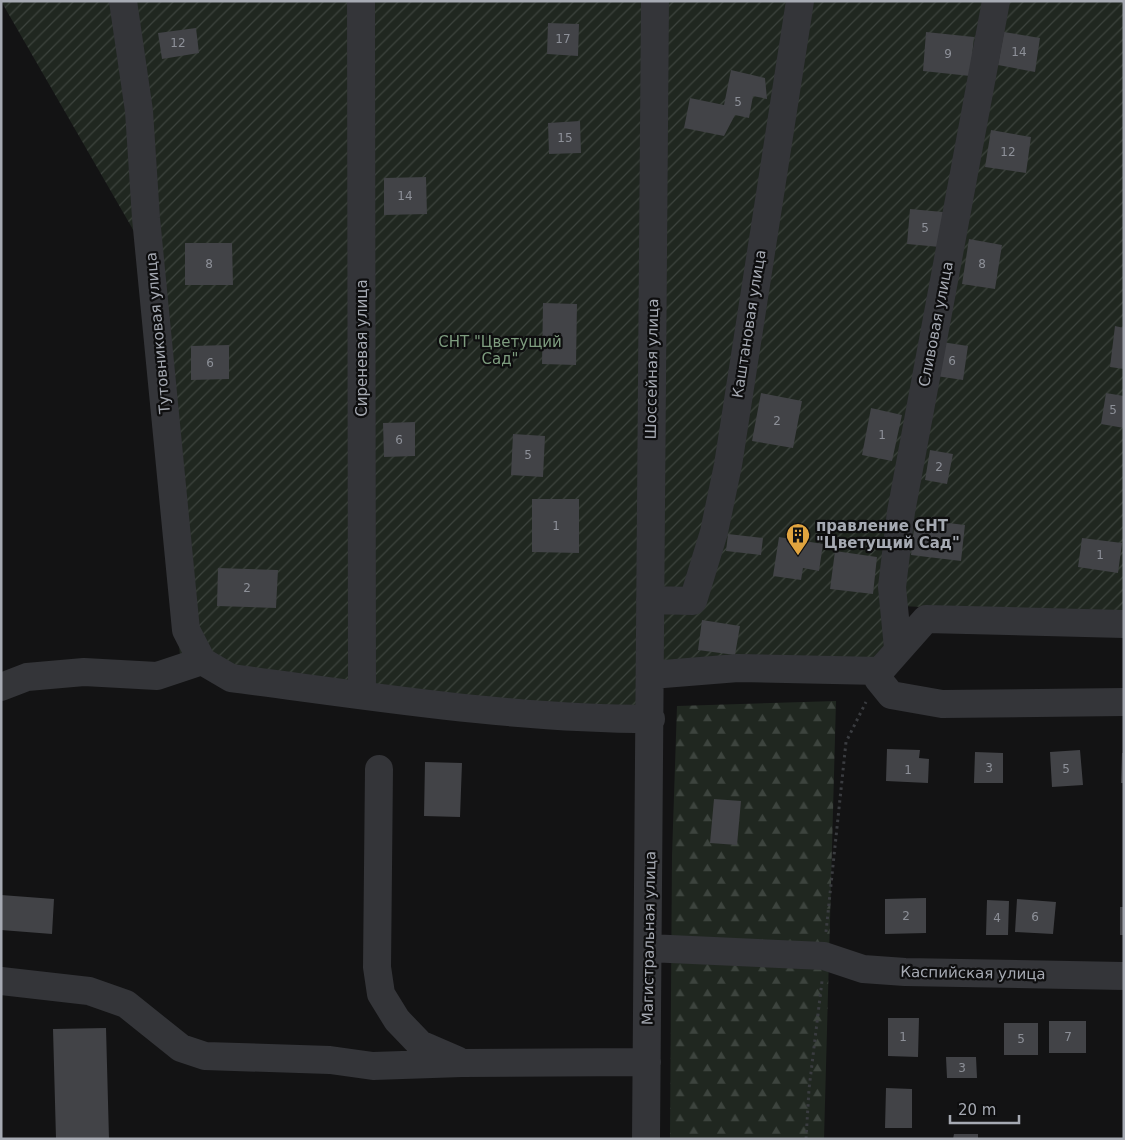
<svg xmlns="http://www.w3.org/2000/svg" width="1125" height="1140" font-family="'DejaVu Sans',sans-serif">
	<defs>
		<pattern id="forest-firs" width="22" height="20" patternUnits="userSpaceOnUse" patternTransform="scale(1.25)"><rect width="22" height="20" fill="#202720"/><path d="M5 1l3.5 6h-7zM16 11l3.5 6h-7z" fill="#3d443e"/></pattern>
		<pattern id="garden-furrows" width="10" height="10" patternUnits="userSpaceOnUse" patternTransform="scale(1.25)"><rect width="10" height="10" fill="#202720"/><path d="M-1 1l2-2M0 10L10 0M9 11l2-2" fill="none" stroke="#3d443e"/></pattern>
	</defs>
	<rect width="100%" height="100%" fill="#131314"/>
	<!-- forest -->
	<path fill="url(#forest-firs)" d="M 836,701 L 824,1139 L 670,1139 L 672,856 L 677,706 Z"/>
	<!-- garden -->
	<path fill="url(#garden-furrows)" d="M 1,1 L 1124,1 L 1124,616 L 900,606 L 890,665 L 656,663 L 652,719 L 182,674 L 135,233 Z"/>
	<!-- building -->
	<path fill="#424347" d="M 548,23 L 579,24 L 578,56 L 547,54 Z
		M 196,28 L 199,53 L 162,59 L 158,33 Z
		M 926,32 L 974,37 L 970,76 L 923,71 Z
		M 1004,32 L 1040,38 L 1035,72 L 998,65 Z
		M 731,70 L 765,78 L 767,99 L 753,96 L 749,118 L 735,115 L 724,136 L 684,128 L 690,98 L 724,105 Z
		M 580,121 L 581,153 L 549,154 L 548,123 Z
		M 991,130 L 1031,137 L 1026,173 L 985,167 Z
		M 426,177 L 427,214 L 384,215 L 384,178 Z
		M 910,209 L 943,212 L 940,247 L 907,244 Z
		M 969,239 L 1002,245 L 995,289 L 962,284 Z
		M 185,243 L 232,243 L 233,285 L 185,285 Z
		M 543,303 L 577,304 L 576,365 L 542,364 Z
		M 1115,326 L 1124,328 L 1124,369 L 1110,367 Z
		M 942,342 L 968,346 L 963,380 L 936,376 Z
		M 229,345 L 229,379 L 191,380 L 191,346 Z
		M 761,393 L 802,401 L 793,448 L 752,441 Z
		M 1106,393 L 1124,396 L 1124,428 L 1101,424 Z
		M 871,408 L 902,415 L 892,461 L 862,455 Z
		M 415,422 L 415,456 L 384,457 L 383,423 Z
		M 513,434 L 545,436 L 543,477 L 511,475 Z
		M 930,450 L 953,454 L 947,484 L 925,480 Z
		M 532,499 L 579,499 L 579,553 L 532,552 Z
		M 915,519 L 965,525 L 961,561 L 911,555 Z
		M 728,534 L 763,538 L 761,555 L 726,551 Z
		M 779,537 L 823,544 L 819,571 L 803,568 L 801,580 L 773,576 Z
		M 1082,538 L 1122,543 L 1118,573 L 1078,567 Z
		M 835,551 L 877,557 L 873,594 L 830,589 Z
		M 218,568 L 278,570 L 276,608 L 217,606 Z
		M 702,620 L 740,626 L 735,655 L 698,650 Z
		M 887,749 L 920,750 L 919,758 L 929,759 L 928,783 L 886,781 Z
		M 1080,750 L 1083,785 L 1052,787 L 1050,752 Z
		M 975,752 L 1003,753 L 1003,783 L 974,783 Z
		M 1122,753 L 1124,753 L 1124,783 L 1121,783 Z
		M 425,762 L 462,763 L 460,817 L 424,816 Z
		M 714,799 L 741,801 L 737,845 L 710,843 Z
		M 1,895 L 54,899 L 52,934 L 1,930 Z
		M 926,898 L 926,933 L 885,934 L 885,899 Z
		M 1017,899 L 1056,902 L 1053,934 L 1015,932 Z
		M 987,900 L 1009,901 L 1008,935 L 986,935 Z
		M 1120,907 L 1124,907 L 1124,935 L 1120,935 Z
		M 888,1018 L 919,1018 L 918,1057 L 888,1056 Z
		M 1049,1021 L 1086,1021 L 1086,1053 L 1049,1053 Z
		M 1004,1023 L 1038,1023 L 1038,1055 L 1004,1055 Z
		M 106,1028 L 109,1139 L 56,1139 L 53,1029 Z
		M 946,1057 L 976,1057 L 977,1078 L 947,1078 Z
		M 886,1088 L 912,1089 L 912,1128 L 885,1128 Z
		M 954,1134 L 978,1134 L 978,1139 L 953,1139 Z"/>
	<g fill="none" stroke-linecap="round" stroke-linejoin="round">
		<!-- path -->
		<path stroke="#3a3c40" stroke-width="3" stroke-dasharray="2.5 4" stroke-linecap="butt" d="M 826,932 L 846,742 L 866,702
			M 806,1139 L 809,1089 L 822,981"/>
		<!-- minor -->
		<path stroke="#343539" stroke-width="28" d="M 123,1 L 139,111 L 146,218 L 186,630 L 202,661
			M 361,1 L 362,694
			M 650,600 L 693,601 L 714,532 L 728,465 L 800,1
			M 898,648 L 892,587 L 901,512 L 996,1
			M 880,671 L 878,679 L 891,695 L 942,704 L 1124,702
			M 651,675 L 738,668 L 880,671 L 926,619 L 1124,624
			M 1,687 L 27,677 L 84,672 L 157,676 L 202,661 L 231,678 C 370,696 511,719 651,719
			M 379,769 L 377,967 L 381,994 L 397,1020 L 420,1044 L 457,1060
			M 648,948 L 824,956 L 863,969 L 905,972 L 1124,976
			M 1,981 L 89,991 L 126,1004 L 181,1048 L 205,1056 L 330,1060 L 373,1066 L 462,1063 L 647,1062
			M 646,1139 C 651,760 650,380 655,1"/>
	</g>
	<!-- icons -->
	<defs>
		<g id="building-pin" transform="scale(1.25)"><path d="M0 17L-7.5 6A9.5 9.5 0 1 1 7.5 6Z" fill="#e0a43f" stroke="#0e0e0f"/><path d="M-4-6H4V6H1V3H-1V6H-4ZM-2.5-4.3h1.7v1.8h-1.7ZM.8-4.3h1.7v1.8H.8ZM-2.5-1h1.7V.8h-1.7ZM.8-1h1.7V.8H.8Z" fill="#111"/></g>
	</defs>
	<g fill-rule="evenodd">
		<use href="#building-pin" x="798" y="535"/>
	</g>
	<g text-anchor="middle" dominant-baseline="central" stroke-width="4.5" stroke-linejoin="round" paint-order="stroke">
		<!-- number labels -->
		<g font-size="12" fill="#8d9098">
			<text x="563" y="39">17</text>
			<text x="178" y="43">12</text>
			<text x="1019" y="52">14</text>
			<text x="948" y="54">9</text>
			<text x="738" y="102">5</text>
			<text x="565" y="138">15</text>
			<text x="1008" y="152">12</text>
			<text x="405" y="196">14</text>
			<text x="925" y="228">5</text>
			<text x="209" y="264">8</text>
			<text x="982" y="264">8</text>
			<text x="952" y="361">6</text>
			<text x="210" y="363">6</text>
			<text x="1113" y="410">5</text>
			<text x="777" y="421">2</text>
			<text x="882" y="435">1</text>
			<text x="399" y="440">6</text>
			<text x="528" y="455">5</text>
			<text x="939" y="467">2</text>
			<text x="556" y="526">1</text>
			<text x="1100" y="555">1</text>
			<text x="247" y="588">2</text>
			<text x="989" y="768">3</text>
			<text x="1066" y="769">5</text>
			<text x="908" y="770">1</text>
			<text x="906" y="916">2</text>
			<text x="1035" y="917">6</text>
			<text x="997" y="918">4</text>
			<text x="903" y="1037">1</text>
			<text x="1068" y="1037">7</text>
			<text x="1021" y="1039">5</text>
			<text x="962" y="1068">3</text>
		</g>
		<!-- street labels -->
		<g font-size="15" fill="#a6aab3" stroke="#0e0e0f">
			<text transform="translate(749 324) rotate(-81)">Каштановая улица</text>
			<text transform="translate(936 324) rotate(-79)">Сливовая улица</text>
			<text transform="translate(158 333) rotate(-95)">Тутовниковая улица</text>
			<text transform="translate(362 348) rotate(-90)">Сиреневая улица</text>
			<text transform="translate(652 369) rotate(-89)">Шоссейная улица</text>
			<text transform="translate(649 938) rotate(-89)">Магистральная улица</text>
			<text transform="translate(973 973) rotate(1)">Каспийская улица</text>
		</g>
		<!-- park labels -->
		<g font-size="15" fill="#7e9d7f" stroke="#0e0e0f">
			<text x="500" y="342">СНТ "Цветущий<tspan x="500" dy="17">Сад"</tspan></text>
		</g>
		<!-- poi labels -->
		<g font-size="15" font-weight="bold" fill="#a6aab3" stroke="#0e0e0f" text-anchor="start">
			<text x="816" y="526">правление СНТ<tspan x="816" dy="17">"Цветущий Сад"</tspan></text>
		</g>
	</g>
	<!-- border -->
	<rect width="1125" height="1140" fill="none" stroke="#a6aab3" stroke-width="5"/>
	<!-- scale -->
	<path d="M950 1115v8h69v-8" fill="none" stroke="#a6aab3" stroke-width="2.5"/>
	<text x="958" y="1115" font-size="15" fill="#a6aab3" stroke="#0e0e0f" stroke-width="4" paint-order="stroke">20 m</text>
</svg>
